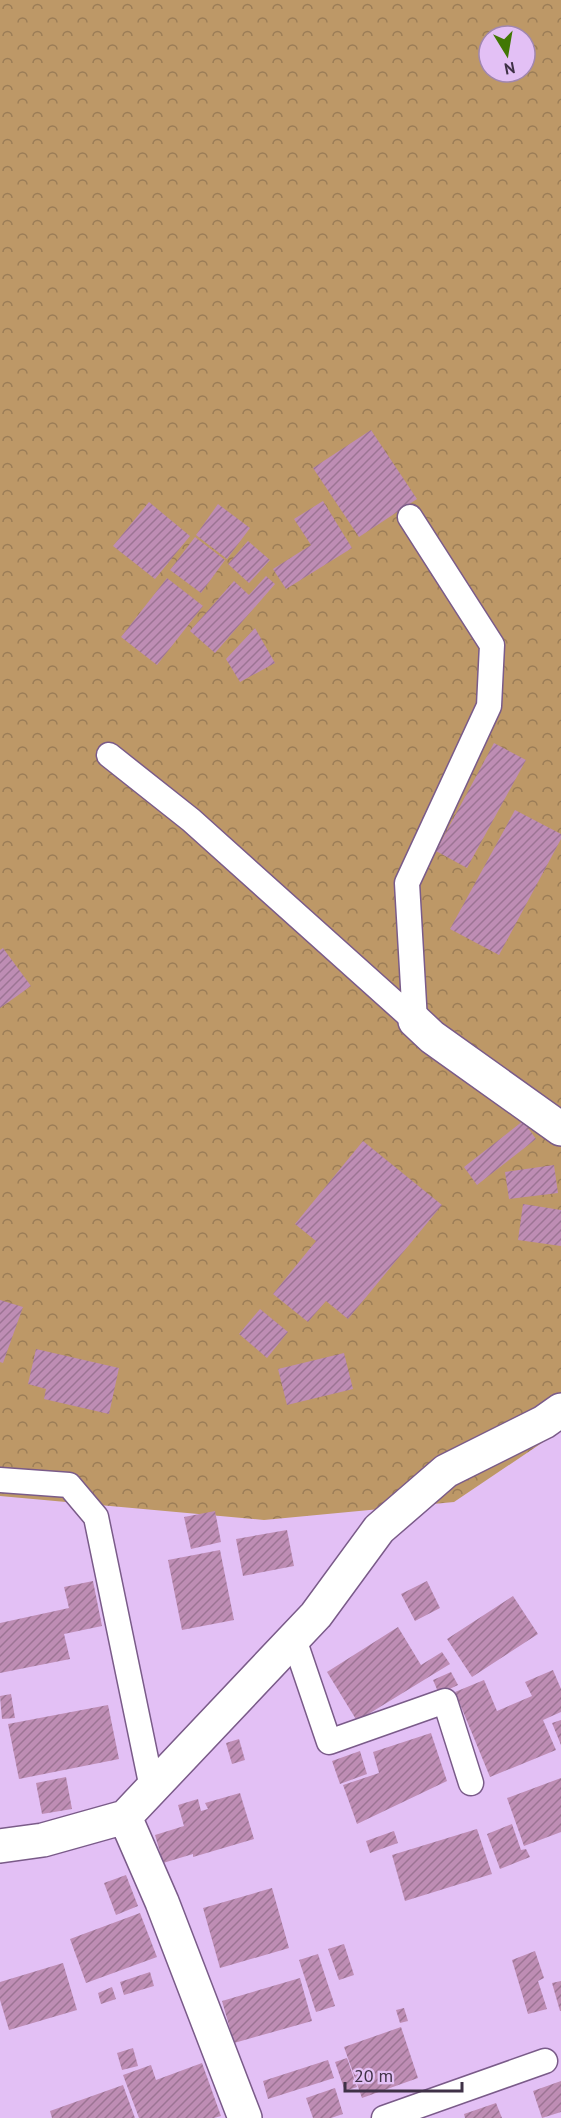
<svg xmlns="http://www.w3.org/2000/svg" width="561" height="2118" font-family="'PT Sans',sans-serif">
	<defs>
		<pattern id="forest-crowns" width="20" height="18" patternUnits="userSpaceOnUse" patternTransform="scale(1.5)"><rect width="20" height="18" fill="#bd9867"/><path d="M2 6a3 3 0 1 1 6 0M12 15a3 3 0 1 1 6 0" fill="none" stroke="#9b7d57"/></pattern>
		<pattern id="building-hatch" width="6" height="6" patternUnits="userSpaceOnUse" patternTransform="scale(1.5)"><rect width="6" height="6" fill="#be8db4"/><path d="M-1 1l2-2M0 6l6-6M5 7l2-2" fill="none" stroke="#9c7494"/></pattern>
	</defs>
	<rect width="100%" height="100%" fill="#e3c0f5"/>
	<!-- forest -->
	<path fill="url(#forest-crowns)" fill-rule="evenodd" d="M 0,0 L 561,0 L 561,1430 L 454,1502 L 264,1520 L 0,1496 ZM 489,36 L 525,36 L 525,72 L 489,72 Z"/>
	<!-- building -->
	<path fill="url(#building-hatch)" d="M 371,430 L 417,499 L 359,537 L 313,468 Z
		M 323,501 L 352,548 L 286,589 L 273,569 L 311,545 L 294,519 Z
		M 149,502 L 190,536 L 155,579 L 113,546 Z
		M 218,504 L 250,528 L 227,559 L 196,535 Z
		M 195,537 L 225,560 L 201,593 L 170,570 Z
		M 248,541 L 270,560 L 249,583 L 228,564 Z
		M 266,576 L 275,584 L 215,653 L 190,631 L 234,581 L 249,595 Z
		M 167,578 L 203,606 L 157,665 L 121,637 Z
		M 255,628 L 275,663 L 240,682 L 226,659 Z
		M 494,743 L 526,760 L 467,868 L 436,851 Z
		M 515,810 L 561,834 L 561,839 L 499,955 L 450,929 Z
		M 3,948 L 31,986 L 0,1008 L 0,950 Z
		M 523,1121 L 536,1139 L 477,1185 L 464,1167 Z
		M 363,1141 L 442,1205 L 348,1319 L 326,1301 L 308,1322 L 273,1294 L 316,1241 L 295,1224 Z
		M 554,1165 L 558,1193 L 509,1199 L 505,1172 Z
		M 523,1204 L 561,1210 L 561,1246 L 518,1240 Z
		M 0,1300 L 23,1307 L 3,1363 L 0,1362 Z
		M 260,1309 L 288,1332 L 267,1358 L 239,1334 Z
		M 36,1349 L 119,1368 L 109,1414 L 44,1399 L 46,1389 L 28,1384 Z
		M 344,1353 L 353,1389 L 287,1405 L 278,1369 Z
		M 215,1511 L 221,1542 L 191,1549 L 184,1517 Z
		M 287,1530 L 294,1566 L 243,1576 L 236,1539 Z
		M 220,1550 L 234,1620 L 182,1630 L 168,1560 Z
		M 93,1581 L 102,1626 L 64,1634 L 70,1659 L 0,1673 L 0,1623 L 69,1608 L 64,1587 Z
		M 427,1581 L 440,1608 L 415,1621 L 401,1594 Z
		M 513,1596 L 538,1634 L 472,1677 L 447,1639 Z
		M 398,1627 L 421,1665 L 442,1652 L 450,1664 L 357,1721 L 327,1672 Z
		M 553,1670 L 561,1689 L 561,1712 L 543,1720 L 556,1750 L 490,1777 L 455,1692 L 484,1680 L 497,1711 L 532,1696 L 525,1682 Z
		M 451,1672 L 458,1685 L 439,1694 L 433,1680 Z
		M 11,1694 L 15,1718 L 2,1719 L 0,1696 Z
		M 108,1705 L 119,1759 L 19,1779 L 8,1724 Z
		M 561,1720 L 561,1745 L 552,1723 Z
		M 431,1733 L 447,1781 L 357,1824 L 343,1785 L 379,1773 L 373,1752 Z
		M 239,1739 L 245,1760 L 232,1764 L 226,1743 Z
		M 360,1751 L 367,1774 L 340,1784 L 332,1761 Z
		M 66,1777 L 72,1809 L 42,1814 L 36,1783 Z
		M 561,1778 L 561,1832 L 524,1846 L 507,1798 Z
		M 240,1793 L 254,1839 L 193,1857 L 193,1854 L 163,1863 L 155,1835 L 184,1826 L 178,1805 L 198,1799 L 201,1811 L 208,1809 L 205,1803 Z
		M 512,1824 L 521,1850 L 526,1849 L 530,1857 L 500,1869 L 487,1834 Z
		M 477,1829 L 492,1874 L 405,1901 L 392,1855 Z
		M 394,1831 L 398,1843 L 370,1853 L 366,1841 Z
		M 126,1875 L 138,1906 L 116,1915 L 104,1883 Z
		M 272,1888 L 289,1948 L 220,1968 L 203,1908 Z
		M 140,1913 L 157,1957 L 86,1983 L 70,1939 Z
		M 344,1944 L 354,1975 L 339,1980 L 328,1949 Z
		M 535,1951 L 544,1978 L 538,1981 L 547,2009 L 528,2014 L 512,1960 Z
		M 318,1954 L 335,2006 L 316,2012 L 299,1960 Z
		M 63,1963 L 77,2010 L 9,2030 L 0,2000 L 0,1982 Z
		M 150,1972 L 154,1986 L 124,1995 L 120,1982 Z
		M 300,1978 L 312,2021 L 234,2043 L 222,2001 Z
		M 561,1981 L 561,2011 L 560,2011 L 552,1983 Z
		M 112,1987 L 116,1999 L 101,2004 L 98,1993 Z
		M 404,2008 L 408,2021 L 400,2023 L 396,2010 Z
		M 401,2027 L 418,2078 L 362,2098 L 344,2047 Z
		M 133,2048 L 138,2066 L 122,2070 L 117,2053 Z
		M 347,2058 L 357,2087 L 345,2091 L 335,2062 Z
		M 328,2060 L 334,2078 L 268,2099 L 263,2081 Z
		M 202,2063 L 221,2116 L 214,2118 L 139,2118 L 123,2075 L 151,2065 L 156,2080 Z
		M 561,2081 L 561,2112 L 542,2118 L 533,2091 Z
		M 123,2085 L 135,2118 L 52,2118 L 50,2111 Z
		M 335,2088 L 343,2114 L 331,2118 L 313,2118 L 306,2098 Z
		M 496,2103 L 502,2118 L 465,2118 L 464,2114 Z"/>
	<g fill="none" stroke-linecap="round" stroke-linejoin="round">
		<!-- lane casing -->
		<g stroke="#7a5b89" stroke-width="27">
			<path id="lane" d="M 410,517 L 492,645 L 489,706 L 407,883 L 415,1021
				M 109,755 L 191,820 L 415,1021
				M 0,1480 L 69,1485 L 96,1517 L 152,1788
				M 294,1639 L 329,1742 L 445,1701 L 471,1783
				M 384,2118 L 545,2061"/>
		</g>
		<!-- street casing -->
		<g stroke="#7a5b89" stroke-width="36">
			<path id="street" d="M 415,1021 L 432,1037 L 561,1129
				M 0,1846 L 43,1840 L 125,1817
				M 245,2118 L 162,1902 L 125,1817 L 316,1615 L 379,1529 L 446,1471 L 544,1422 L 561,1410"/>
		</g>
		<!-- lane -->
		<use href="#lane" stroke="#fff" stroke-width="24"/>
		<!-- street -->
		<use href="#street" stroke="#fff" stroke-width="33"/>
	</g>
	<!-- north arrow -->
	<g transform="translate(507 54) rotate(169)"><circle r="28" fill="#e3c0f5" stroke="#a187af" stroke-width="1.5"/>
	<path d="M0-4.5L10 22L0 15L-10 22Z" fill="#417704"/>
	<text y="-9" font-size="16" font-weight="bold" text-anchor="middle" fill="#3f3146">N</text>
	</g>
	<!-- scale -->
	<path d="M345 2082v9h117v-9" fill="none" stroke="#3f3146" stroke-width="3"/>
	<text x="354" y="2082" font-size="18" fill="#3f3146" stroke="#e3c0f5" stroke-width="4.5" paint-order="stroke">20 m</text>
</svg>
